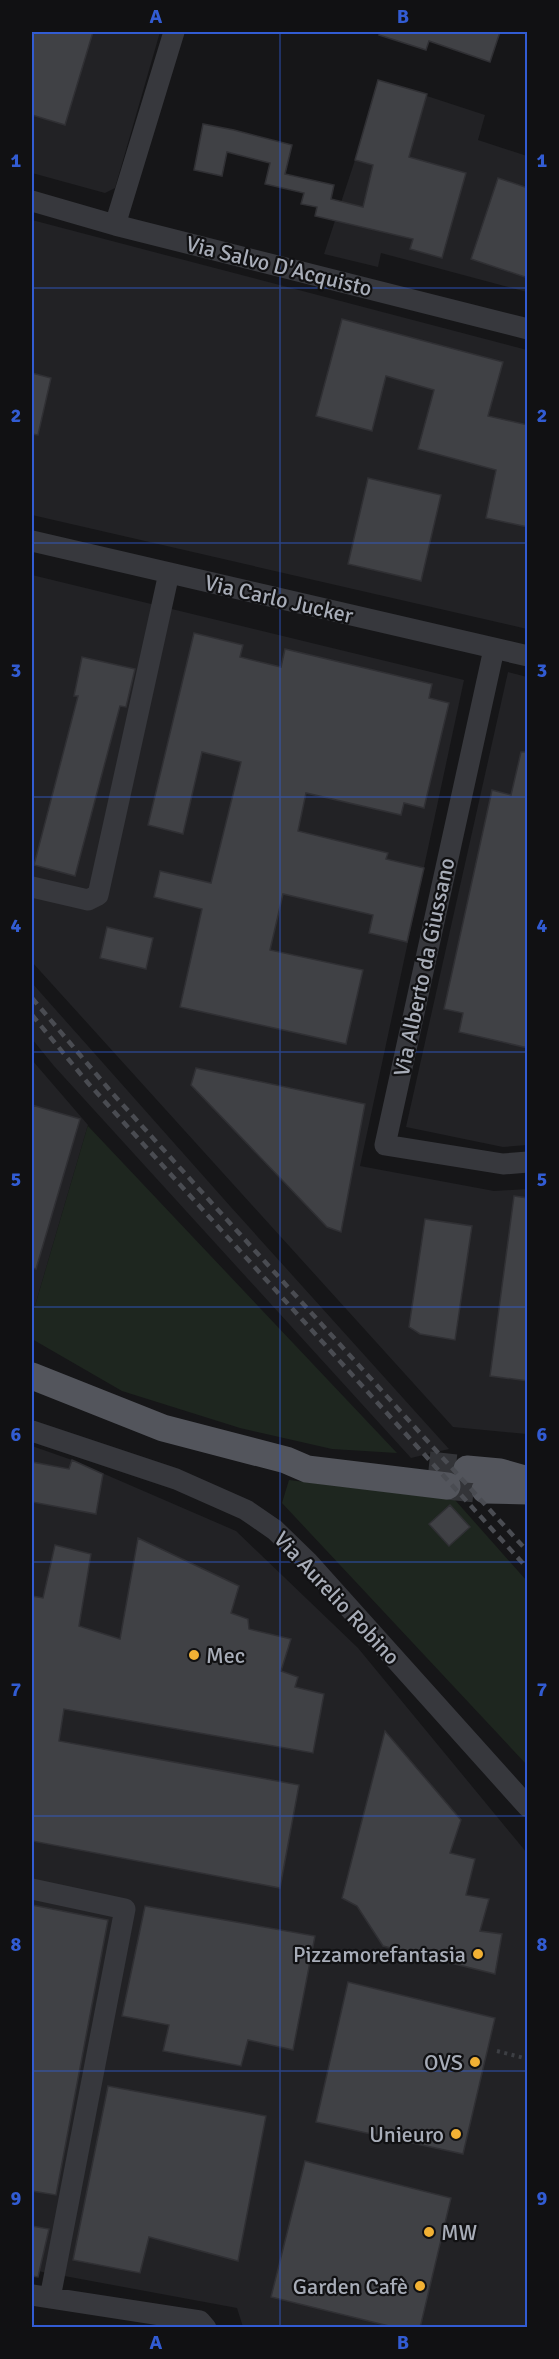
<svg xmlns="http://www.w3.org/2000/svg" width="559" height="2359" font-family="Signika,sans-serif">
	<rect width="100%" height="100%" fill="#161618"/>
	<!-- built -->
	<path fill="#222225" d="M 32,32 L 160,32 L 115,188 L 105,193 L 32,173 Z
		M 378,80 L 485,115 L 478,140 L 527,156 L 527,292 L 381,253 L 378,267 L 324,254 L 355,160 Z
		M 32,220 L 527,350 L 527,629 L 32,515 Z
		M 32,575 L 464,680 L 360,1166 L 494,1191 L 527,1189 L 527,1434 L 453,1427 L 32,962 Z
		M 508,672 L 527,677 L 527,1145 L 503,1147 L 406,1127 Z
		M 32,983 L 230,1206 L 449,1449 L 411,1458 L 54,1066 L 32,1039 Z
		M 32,1060 L 88,1125 L 32,1316 Z
		M 32,1446 L 72,1460 L 236,1531 L 358,1648 L 527,1853 L 527,2327 L 243,2327 L 237,2308 L 32,2270 Z"/>
	<!-- green -->
	<path fill="#1e261f" d="M 88,1125 L 88,1126 L 397,1453 L 332,1449 L 240,1428 L 122,1391 L 32,1339 L 32,1316 Z
		M 289,1480 L 455,1500 L 527,1581 L 527,1765 L 282,1503 Z"/>
	<!-- building -->
	<path fill="#404145" stroke="#303034" stroke-width="1.5" d="M 32,32 L 93,32 L 65,125 L 32,115 Z
		M 380,32 L 500,32 L 490,62 L 429,41 L 426,50 L 379,35 Z
		M 378,80 L 427,94 L 409,157 L 466,173 L 442,258 L 410,249 L 413,239 L 315,216 L 317,207 L 301,204 L 304,193 L 265,184 L 270,163 L 227,152 L 222,176 L 194,170 L 203,124 L 234,130 L 292,145 L 285,174 L 334,185 L 331,199 L 363,207 L 373,165 L 355,160 Z
		M 498,178 L 528,188 L 528,278 L 471,259 Z
		M 342,319 L 503,362 L 488,416 L 528,425 L 528,527 L 486,518 L 496,470 L 418,449 L 434,390 L 386,376 L 372,431 L 316,416 Z
		M 32,373 L 51,378 L 38,435 L 32,434 Z
		M 368,478 L 441,495 L 421,581 L 348,564 Z
		M 194,633 L 243,645 L 240,657 L 281,667 L 285,649 L 432,684 L 429,698 L 449,703 L 424,808 L 404,803 L 401,815 L 306,793 L 298,831 L 388,853 L 386,859 L 424,868 L 407,942 L 369,933 L 373,915 L 283,894 L 270,950 L 363,970 L 346,1044 L 180,1007 L 202,909 L 154,897 L 160,871 L 211,883 L 241,762 L 202,752 L 183,834 L 148,825 Z
		M 82,657 L 135,669 L 126,707 L 120,706 L 75,876 L 34,865 L 78,696 L 74,696 Z
		M 521,752 L 528,752 L 528,1048 L 459,1032 L 463,1013 L 444,1009 L 492,790 L 511,795 Z
		M 107,927 L 153,938 L 146,969 L 100,958 Z
		M 196,1068 L 365,1104 L 341,1232 L 327,1227 L 191,1085 Z
		M 32,1105 L 80,1119 L 36,1269 L 32,1268 Z
		M 514,1196 L 528,1198 L 528,1381 L 490,1376 Z
		M 425,1219 L 472,1226 L 455,1340 L 420,1334 L 409,1327 Z
		M 72,1460 L 103,1474 L 96,1514 L 32,1502 L 32,1462 L 69,1469 Z
		M 450,1505 L 470,1527 L 449,1546 L 429,1524 Z
		M 138,1538 L 239,1586 L 231,1613 L 248,1619 L 249,1629 L 291,1639 L 281,1671 L 298,1677 L 295,1687 L 324,1694 L 313,1753 L 64,1709 L 59,1741 L 299,1785 L 280,1888 L 32,1841 L 32,1596 L 43,1598 L 55,1545 L 91,1554 L 79,1626 L 120,1639 Z
		M 385,1731 L 461,1820 L 450,1853 L 475,1859 L 466,1895 L 489,1899 L 480,1931 L 502,1934 L 495,1974 L 383,1946 L 357,1906 L 342,1898 Z
		M 32,1905 L 108,1920 L 56,2195 L 32,2191 Z
		M 145,1906 L 315,1936 L 293,2050 L 248,2040 L 241,2066 L 163,2051 L 169,2025 L 122,2016 Z
		M 348,1982 L 495,2018 L 463,2154 L 316,2122 Z
		M 108,2086 L 266,2116 L 238,2261 L 149,2237 L 140,2273 L 73,2260 Z
		M 305,2161 L 451,2198 L 420,2328 L 397,2328 L 271,2297 Z
		M 32,2226 L 49,2229 L 38,2277 L 32,2276 Z"/>
	<g fill="none" stroke-linecap="round" stroke-linejoin="round">
		<!-- major-tunnel -->
		<path stroke="#333438" stroke-width="27" stroke-dasharray="27 14" stroke-linecap="butt" d="M 429,1465 L 467,1469
			M 447,1486 L 485,1490"/>
		<!-- path -->
		<path stroke="#3d3f44" stroke-width="4" stroke-dasharray="3 4.5" stroke-linecap="butt" d="M 497,2051 L 528,2059"/>
		<!-- minor -->
		<path stroke="#37383d" stroke-width="21" d="M 32,201 L 115,225 L 528,329
			M 115,225 L 174,32
			M 32,541 L 528,656
			M 494,649 L 385,1145 L 503,1164 L 528,1162
			M 32,887 L 88,900 L 98,895 L 169,573
			M 32,1431 L 176,1479 L 246,1510 L 275,1530 L 308,1562 L 528,1807
			M 32,1889 L 125,1909 L 50,2298
			M 32,2295 L 200,2321 L 206,2328"/>
		<!-- major -->
		<path stroke="#53555c" stroke-width="27" d="M 32,1376 L 163,1428 L 286,1460 L 307,1469 L 447,1486
			M 467,1469 L 500,1472 L 528,1480
			M 485,1490 L 528,1491"/>
		<!-- rail -->
		<path stroke="#4a4c52" stroke-width="4.5" stroke-dasharray="8 6" stroke-linecap="butt" d="M 32,998 L 113,1094 L 528,1552
			M 32,1015 L 88,1083 L 528,1569"/>
	</g>
	<!-- grid -->
	<path fill="none" stroke="#325cd3" stroke-width="1.5" stroke-opacity="0.55" d="M 280,32 L 280,2328M 32,288 L 528,288M 32,543 L 528,543M 32,797 L 528,797M 32,1052 L 528,1052M 32,1307 L 528,1307M 32,1562 L 528,1562M 32,1816 L 528,1816M 32,2071 L 528,2071"/>
	<!-- markers -->
	<g fill="#f2b134" stroke="#111113" stroke-width="2">
		<circle cx="194" cy="1655" r="6"/>
		<circle cx="478" cy="1954" r="6"/>
		<circle cx="475" cy="2062" r="6"/>
		<circle cx="456" cy="2134" r="6"/>
		<circle cx="429" cy="2232" r="6"/>
		<circle cx="420" cy="2286" r="6"/>
	</g>
	<g text-anchor="middle" dominant-baseline="central" stroke-width="4.5" stroke-linejoin="round" paint-order="stroke">
		<!-- street labels -->
		<g font-size="22" fill="#a8adb8" stroke="#111113">
			<text transform="translate(279 266) rotate(14)">Via Salvo D'Acquisto</text>
			<text transform="translate(279 599) rotate(13)">Via Carlo Jucker</text>
			<text transform="translate(424 967) rotate(-78)">Via Alberto da Giussano</text>
			<text transform="translate(337 1598) rotate(47)">Via Aurelio Robino</text>
		</g>
		<!-- poi labels -->
		<g font-size="22" fill="#a8adb8" stroke="#111113" text-anchor="end">
			<text x="206" y="1655" text-anchor="start">Mec</text>
			<text x="466" y="1954">Pizzamorefantasia</text>
			<text x="463" y="2062">OVS</text>
			<text x="444" y="2134">Unieuro</text>
			<text x="441" y="2232" text-anchor="start">MW</text>
			<text x="408" y="2286">Garden Cafè</text>
		</g>
	</g>
	<!-- border -->
	<rect width="559" height="2359" fill="none" stroke="#111113" stroke-width="66"/>
	<rect x="33" y="33" width="493" height="2293" fill="none" stroke="#325cd3" stroke-width="2"/>
	<g font-size="20" text-anchor="middle" font-weight="bold" fill="#325cd3">
		<text x="156" y="23">A</text>
		<text x="403" y="23">B</text>
		<text x="16" y="167">1</text>
		<text x="542" y="167">1</text>
		<text x="16" y="422">2</text>
		<text x="542" y="422">2</text>
		<text x="16" y="677">3</text>
		<text x="542" y="677">3</text>
		<text x="16" y="932">4</text>
		<text x="542" y="932">4</text>
		<text x="16" y="1186">5</text>
		<text x="542" y="1186">5</text>
		<text x="16" y="1441">6</text>
		<text x="542" y="1441">6</text>
		<text x="16" y="1696">7</text>
		<text x="542" y="1696">7</text>
		<text x="16" y="1951">8</text>
		<text x="542" y="1951">8</text>
		<text x="16" y="2205">9</text>
		<text x="542" y="2205">9</text>
		<text x="156" y="2349">A</text>
		<text x="403" y="2349">B</text>
	</g>
</svg>
